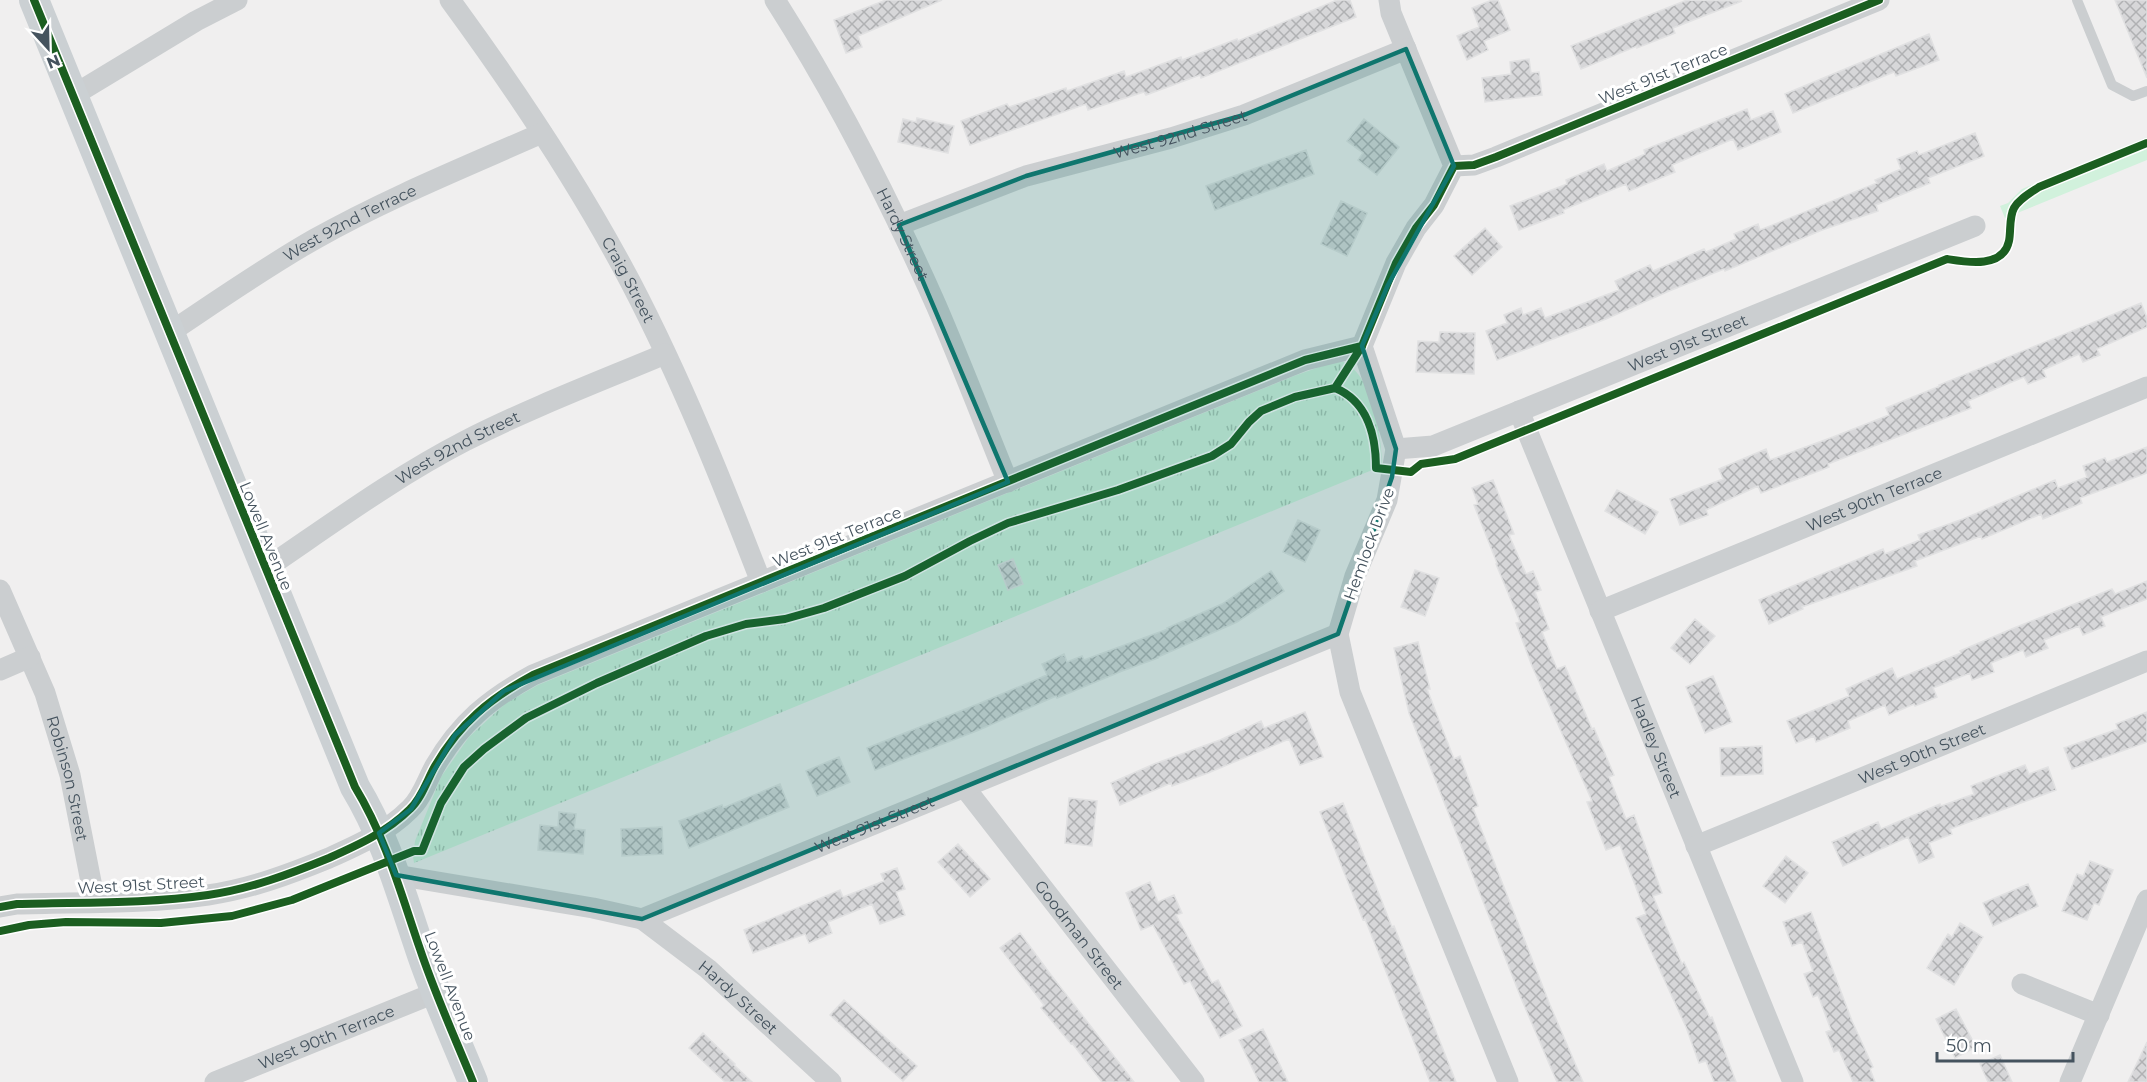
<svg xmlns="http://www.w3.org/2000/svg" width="2147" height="1082" font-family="Montserrat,sans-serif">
	<defs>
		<pattern id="park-tufts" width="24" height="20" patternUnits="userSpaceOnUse" patternTransform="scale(1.5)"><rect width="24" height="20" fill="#d1f1dc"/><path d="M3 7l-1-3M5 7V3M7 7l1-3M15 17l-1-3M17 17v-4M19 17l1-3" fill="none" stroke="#abc6b6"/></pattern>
		<pattern id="building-cross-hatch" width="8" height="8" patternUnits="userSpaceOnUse" patternTransform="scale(1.5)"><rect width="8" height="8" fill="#d7d7d9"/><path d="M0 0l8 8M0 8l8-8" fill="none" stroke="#b0b1b3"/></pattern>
	</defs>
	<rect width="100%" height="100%" fill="#f0efef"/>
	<!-- green -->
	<path fill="#d1f1dc" d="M 2147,137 L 2147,160 L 2005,218 L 2000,206 L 2008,203 L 2022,189 Z"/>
	<!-- park -->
	<path fill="url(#park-tufts)" d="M 1339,360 C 1374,372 1381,435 1382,466 L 414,863 L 413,856 L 415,841 L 441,777 L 469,737 L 506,703 L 538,685 L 1294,376 Z"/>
	<!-- building -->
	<path fill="url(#building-cross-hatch)" stroke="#e1e1e2" stroke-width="1.5" d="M 886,0 L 942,0 L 858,36 L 862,47 L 846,53 L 834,20 Z
		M 1337,0 L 1350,0 L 1356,17 L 1201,78 L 1200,75 L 1146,95 L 1144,92 L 1088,110 L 1086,104 L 970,145 L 961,121 L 1007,104 L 1009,107 L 1066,88 L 1067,91 L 1124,71 L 1126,77 L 1181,57 L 1182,60 L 1237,39 L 1238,41 Z
		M 1492,0 L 1498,0 L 1510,30 L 1484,41 L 1488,50 L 1467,60 L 1457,36 L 1479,27 L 1472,8 Z
		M 1687,0 L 1742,1 L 1673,28 L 1675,33 L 1637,48 L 1637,46 L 1581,69 L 1571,46 Z
		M 2115,0 L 2147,0 L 2147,78 Z
		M 1929,34 L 1939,60 L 1896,76 L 1894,72 L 1793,113 L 1785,94 Z
		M 1529,59 L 1531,73 L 1539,72 L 1542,95 L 1485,102 L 1482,78 L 1511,74 L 1510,62 Z
		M 1747,109 L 1751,120 L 1773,111 L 1781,132 L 1738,150 L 1733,139 L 1672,165 L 1675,172 L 1629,191 L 1626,184 L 1563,210 L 1564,213 L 1519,230 L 1510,206 L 1567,184 L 1566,180 L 1604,164 L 1607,171 L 1645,154 L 1644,150 Z
		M 917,118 L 954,126 L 948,153 L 898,142 L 903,119 L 916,122 Z
		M 1364,119 L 1399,147 L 1377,175 L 1358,160 L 1363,153 L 1347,141 Z
		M 1975,133 L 1984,156 L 1928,178 L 1930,183 L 1876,205 L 1878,211 L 1822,230 L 1725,271 L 1724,269 L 1669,291 L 1606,319 L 1497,360 L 1486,331 L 1507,323 L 1504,315 L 1521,308 L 1523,315 L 1541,308 L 1545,318 L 1619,290 L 1615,281 L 1650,265 L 1653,271 L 1704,249 L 1706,252 L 1736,239 L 1734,234 L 1758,224 L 1760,230 L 1877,183 L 1875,180 L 1901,169 L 1897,159 L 1917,151 L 1919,155 Z
		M 1306,150 L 1314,174 L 1215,210 L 1206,186 Z
		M 1341,201 L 1367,213 L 1347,256 L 1321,244 Z
		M 1485,228 L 1502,247 L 1472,275 L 1454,256 Z
		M 2141,303 L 2147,318 L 2147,327 L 2097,349 L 2100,355 L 2083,362 L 2079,354 L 2043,370 L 2046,377 L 2028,384 L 2024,377 L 2002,386 L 1968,401 L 1971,408 L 1828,464 L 1829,467 L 1761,493 L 1758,486 L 1706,510 L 1708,515 L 1680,525 L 1670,499 L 1723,479 L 1719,469 L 1766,449 L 1770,460 L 1833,437 L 1889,415 L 1886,408 L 1940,386 L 1939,385 Z
		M 1440,332 L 1475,333 L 1474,374 L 1416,372 L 1418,341 L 1439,342 Z
		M 2147,447 L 2147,473 L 2080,498 L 2082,503 L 2043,519 L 2041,514 L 1982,539 L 1981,536 L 1915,561 L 1917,566 L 1802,607 L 1803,609 L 1769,624 L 1759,600 L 1883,549 L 1885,554 L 1920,540 L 1918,535 L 1963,519 L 2055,480 L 2058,488 L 2087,477 L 2083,466 L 2105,458 L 2107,462 Z
		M 1493,480 L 1514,534 L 1509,535 L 1526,574 L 1533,571 L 1541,590 L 1535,592 L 1549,629 L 1542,632 L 1557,669 L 1565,666 L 1592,729 L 1594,728 L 1614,775 L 1609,777 L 1626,819 L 1634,815 L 1662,893 L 1653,896 L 1682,964 L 1684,962 L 1710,1018 L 1712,1017 L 1736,1082 L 1714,1082 L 1706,1061 L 1699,1063 L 1686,1027 L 1636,918 L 1646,914 L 1620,845 L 1606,850 L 1587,802 L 1592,801 L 1532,666 L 1516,623 L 1520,622 L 1496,564 L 1497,563 L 1474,505 L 1478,504 L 1472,488 Z
		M 1617,490 L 1658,512 L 1645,534 L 1605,511 Z
		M 1298,520 L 1320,530 L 1305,562 L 1283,552 Z
		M 1013,559 L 1023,584 L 1008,590 L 998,565 Z
		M 1415,570 L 1439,578 L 1425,616 L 1401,607 Z
		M 1271,571 L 1284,591 L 1237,622 L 1158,657 L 1158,658 L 1122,671 L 1057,698 L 1056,696 L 979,730 L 875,770 L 867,748 L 978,704 L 1047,675 L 1042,664 L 1064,654 L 1067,662 L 1082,656 L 1084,660 L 1168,629 L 1167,628 L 1222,604 Z
		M 2147,581 L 2147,599 L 2101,617 L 2105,626 L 2083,635 L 2079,626 L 2044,640 L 2048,648 L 2026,657 L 2023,650 L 1991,663 L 1994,672 L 1972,680 L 1970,673 L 1933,688 L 1937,697 L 1915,706 L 1914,704 L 1889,715 L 1885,705 L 1848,721 L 1850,728 L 1816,742 L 1814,736 L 1796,743 L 1787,721 L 1849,696 L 1846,689 L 1892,668 L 1897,679 L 1961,653 L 1960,651 L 2014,628 L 2112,589 L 2115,594 Z
		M 1695,619 L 1715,636 L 1690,664 L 1671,648 Z
		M 1418,642 L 1430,689 L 1427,689 L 1454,759 L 1460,756 L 1478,806 L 1473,808 L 1550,1005 L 1583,1082 L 1557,1082 L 1521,998 L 1409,713 L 1394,648 Z
		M 1713,676 L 1732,722 L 1705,733 L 1686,687 Z
		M 1305,712 L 1323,757 L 1300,765 L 1289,739 L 1208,773 L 1172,786 L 1171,783 L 1120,805 L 1111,783 L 1154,764 L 1220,740 L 1261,721 L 1264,728 Z
		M 2147,712 L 2147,742 L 2072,769 L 2064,748 L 2118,729 L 2116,724 Z
		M 1762,746 L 1763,774 L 1721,776 L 1720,748 Z
		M 839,757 L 850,782 L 817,796 L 806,771 Z
		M 2025,765 L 2029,774 L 2048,767 L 2056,790 L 1950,829 L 1952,834 L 1929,843 L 1934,857 L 1919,863 L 1908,837 L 1843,866 L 1832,842 L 1878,822 L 1881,829 L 1940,804 L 1941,806 L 1974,794 L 1971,786 Z
		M 780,784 L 789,807 L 689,848 L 679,821 L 722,805 L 723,808 Z
		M 1069,798 L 1097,801 L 1092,846 L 1065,843 Z
		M 1343,803 L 1392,927 L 1394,926 L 1456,1082 L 1430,1082 L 1365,919 L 1363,920 L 1320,812 Z
		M 559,812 L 576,814 L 574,829 L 585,830 L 583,854 L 538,850 L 540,825 L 558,827 Z
		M 662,827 L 663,854 L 622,856 L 621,829 Z
		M 958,844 L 990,879 L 970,897 L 938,862 Z
		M 1786,856 L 1808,873 L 1785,903 L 1763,886 Z
		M 2090,861 L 2113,870 L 2099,905 L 2094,903 L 2087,920 L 2062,911 L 2077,874 L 2083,876 Z
		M 897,868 L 905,889 L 896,892 L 905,915 L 880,924 L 872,904 L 828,922 L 832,933 L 809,943 L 805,934 L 753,953 L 744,930 L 840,890 L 843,897 L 884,881 L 881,874 Z
		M 1150,882 L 1158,902 L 1174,895 L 1182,913 L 1176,915 L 1212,983 L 1218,980 L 1242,1026 L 1220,1038 L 1190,981 L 1184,984 L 1153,925 L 1141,930 L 1126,893 Z
		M 2028,884 L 2038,906 L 1993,926 L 1983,903 Z
		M 1811,912 L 1852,1021 L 1873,1067 L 1870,1069 L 1875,1082 L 1853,1082 L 1839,1050 L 1834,1052 L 1826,1032 L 1831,1030 L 1818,995 L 1813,997 L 1804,974 L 1813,971 L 1802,942 L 1792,946 L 1783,922 Z
		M 1960,923 L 1983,937 L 1954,985 L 1927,968 L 1948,934 L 1952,937 Z
		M 1020,933 L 1051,975 L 1134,1082 L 1102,1082 L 1072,1043 L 1071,1044 L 1041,1008 L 1044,1005 L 1000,948 Z
		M 844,1000 L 917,1066 L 903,1081 L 830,1015 Z
		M 1956,1009 L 1976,1047 L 1955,1058 L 1936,1019 Z
		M 1263,1029 L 1288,1082 L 1259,1082 L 1239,1040 Z
		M 703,1033 L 735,1064 L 734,1065 L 752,1082 L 725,1082 L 689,1048 Z
		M 2147,1042 L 2147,1082 L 2128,1082 Z
		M 2000,1055 L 2012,1082 L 1988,1082 L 1980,1064 Z"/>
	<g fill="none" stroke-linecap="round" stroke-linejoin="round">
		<!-- lane -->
		<path stroke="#cbced0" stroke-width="10" d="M 2077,0 L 2112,85 L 2133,96 L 2147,91"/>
		<!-- street -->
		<g stroke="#cbced0" stroke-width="21">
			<path id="s1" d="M 450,0 C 516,90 579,184 631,283 C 681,379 722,481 761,582"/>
			<path id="s2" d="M 775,0 C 837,97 889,199 936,305 C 961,363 984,423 1008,482"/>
			<path d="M 1389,0 L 1391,13 L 1454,166 L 1434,205 L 1416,228 L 1396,263 L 1362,346 L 1396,449 L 1387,500 L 1355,576 L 1338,634 L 1350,692 L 1508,1082"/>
			<path d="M 72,96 L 196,21 L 237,0"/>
			<path d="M 1454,166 L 1474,165 L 1496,157 L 1879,0"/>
			<path id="s3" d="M 899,225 L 1026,176 L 1171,138 L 1244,115 L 1406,49"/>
			<path id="s4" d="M 169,333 C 217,301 264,268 315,239 C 388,198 465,167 542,133"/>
			<path id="s5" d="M 1519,411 L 1793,1082"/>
			<path id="s6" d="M 1396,449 L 1433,446 L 1975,226"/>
			<path id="s7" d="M 265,569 C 330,525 395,477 465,441 C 530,408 598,382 665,354"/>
			<path id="s8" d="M 0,590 L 45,693 L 70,775 L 95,902"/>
			<path id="s9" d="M 1600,611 L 2147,387"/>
			<path d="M 0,670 L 30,657"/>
			<path id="s10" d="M 965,788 L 1194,1082"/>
			<path id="s11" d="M 1696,846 L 2147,661"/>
			<path id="s12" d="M 396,875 L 593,908 L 642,919 L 1338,634"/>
			<path d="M 0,907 L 17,904 C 81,902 145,904 208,895 C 250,889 290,874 329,858 C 358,845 387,832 410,809 C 422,798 427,780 435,766 C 460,723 489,699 533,675 L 1305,360 L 1362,346"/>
			<path id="s13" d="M 642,919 L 708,969 L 831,1082"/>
			<path d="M 2022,984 L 2099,1015"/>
			<path id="s14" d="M 215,1082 L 437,992"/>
			<path d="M 2070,1082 L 2147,900"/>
		</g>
		<!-- secondary -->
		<path stroke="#cbd0d3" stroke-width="30" d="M 34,0 L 355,787 C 386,838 401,894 420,949 C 435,994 455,1038 473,1082"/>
		<!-- cycleway casing -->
		<g stroke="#fff" stroke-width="11">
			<path id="cycleway" d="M 34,0 L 355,787 C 386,838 401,894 420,949 C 435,994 455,1038 473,1082
				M 1879,0 L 1496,157 L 1474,165 L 1454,166 L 1434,205 L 1416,228 L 1396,263 L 1362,346 L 1335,388 C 1367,401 1376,435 1376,468 L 1411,472 L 1421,464 L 1455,459 L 1947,259 C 1966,262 2003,269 2009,241 C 2011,231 2009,217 2014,208 C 2019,199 2030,193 2039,187 L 2147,143
				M 0,907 L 17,904 C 81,902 145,904 208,895 C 250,889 290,874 329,858 C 358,845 387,832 410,809 C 422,798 427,780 435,766 C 460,723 489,699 533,675 L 1305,360 L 1362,346
				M 0,931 L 29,925 L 66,922 L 161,923 L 232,916 L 292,900 L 414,851 L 422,851 L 441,803 L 464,767 L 484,749 L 526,718 L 597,683 L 706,636 L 746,624 L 785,619 L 824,608 L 905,576 L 970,541 L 1008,523 L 1118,490 L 1212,456 L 1231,444 L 1249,422 L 1261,411 L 1295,397 L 1335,388"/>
		</g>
		<!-- cycleway -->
		<use href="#cycleway" stroke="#1b5e20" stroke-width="8"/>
	</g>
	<!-- marked area -->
	<path fill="#0f766e" fill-opacity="0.2" stroke="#0f766e" stroke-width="4.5" stroke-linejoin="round" d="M 1406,49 L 1454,166 L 1388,285 L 1362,346 L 1396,449 L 1392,477 L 1338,634 L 642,919 L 396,875 L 379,833 L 411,809 L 455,735 L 504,691 L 1008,482 L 899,225 L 1026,176 L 1244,115 Z"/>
	<g text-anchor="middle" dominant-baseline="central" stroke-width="6" stroke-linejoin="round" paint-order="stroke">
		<!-- street labels -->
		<g font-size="16" fill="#45535e" stroke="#fff">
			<text transform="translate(1663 74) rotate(-22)">West 91st Terrace</text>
			<text stroke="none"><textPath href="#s3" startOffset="296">West 92nd Street</textPath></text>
			<text stroke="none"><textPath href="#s4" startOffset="212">West 92nd Terrace</textPath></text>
			<text stroke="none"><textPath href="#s2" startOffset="267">Hardy Street</textPath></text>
			<text stroke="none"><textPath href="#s1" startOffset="332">Craig Street</textPath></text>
			<text stroke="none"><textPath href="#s6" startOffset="312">West 91st Street</textPath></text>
			<text stroke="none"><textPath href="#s7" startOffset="228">West 92nd Street</textPath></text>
			<text stroke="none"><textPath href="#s9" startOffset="296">West 90th Terrace</textPath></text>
			<text transform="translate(266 536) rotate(68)">Lowell Avenue</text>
			<text transform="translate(837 537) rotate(-22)">West 91st Terrace</text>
			<text transform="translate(1369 544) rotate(-70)">Hemlock Drive</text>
			<text stroke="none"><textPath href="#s5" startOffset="363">Hadley Street</textPath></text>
			<text stroke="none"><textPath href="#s11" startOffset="244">West 90th Street</textPath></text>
			<text stroke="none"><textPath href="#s8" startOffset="201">Robinson Street</textPath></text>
			<text stroke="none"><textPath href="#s12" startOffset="501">West 91st Street</textPath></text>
			<text transform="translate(141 885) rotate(-3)">West 91st Street</text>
			<text stroke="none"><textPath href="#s10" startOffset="186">Goodman Street</textPath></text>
			<text transform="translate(450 986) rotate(69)">Lowell Avenue</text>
			<text stroke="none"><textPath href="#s13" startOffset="124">Hardy Street</textPath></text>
			<text stroke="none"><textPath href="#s14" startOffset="120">West 90th Terrace</textPath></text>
		</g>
	</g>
	<!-- north arrow -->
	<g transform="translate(48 48) rotate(158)" stroke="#ffffff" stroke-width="4.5" paint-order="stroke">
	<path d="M0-4.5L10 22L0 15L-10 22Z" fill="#45535e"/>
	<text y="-9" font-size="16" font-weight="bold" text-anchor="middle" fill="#45535e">N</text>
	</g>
	<!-- scale -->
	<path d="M1937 1052v9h136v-9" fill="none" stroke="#45535e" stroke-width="3"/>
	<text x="1946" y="1052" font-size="18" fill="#45535e" stroke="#ffffff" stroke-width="4.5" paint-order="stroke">50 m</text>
</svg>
